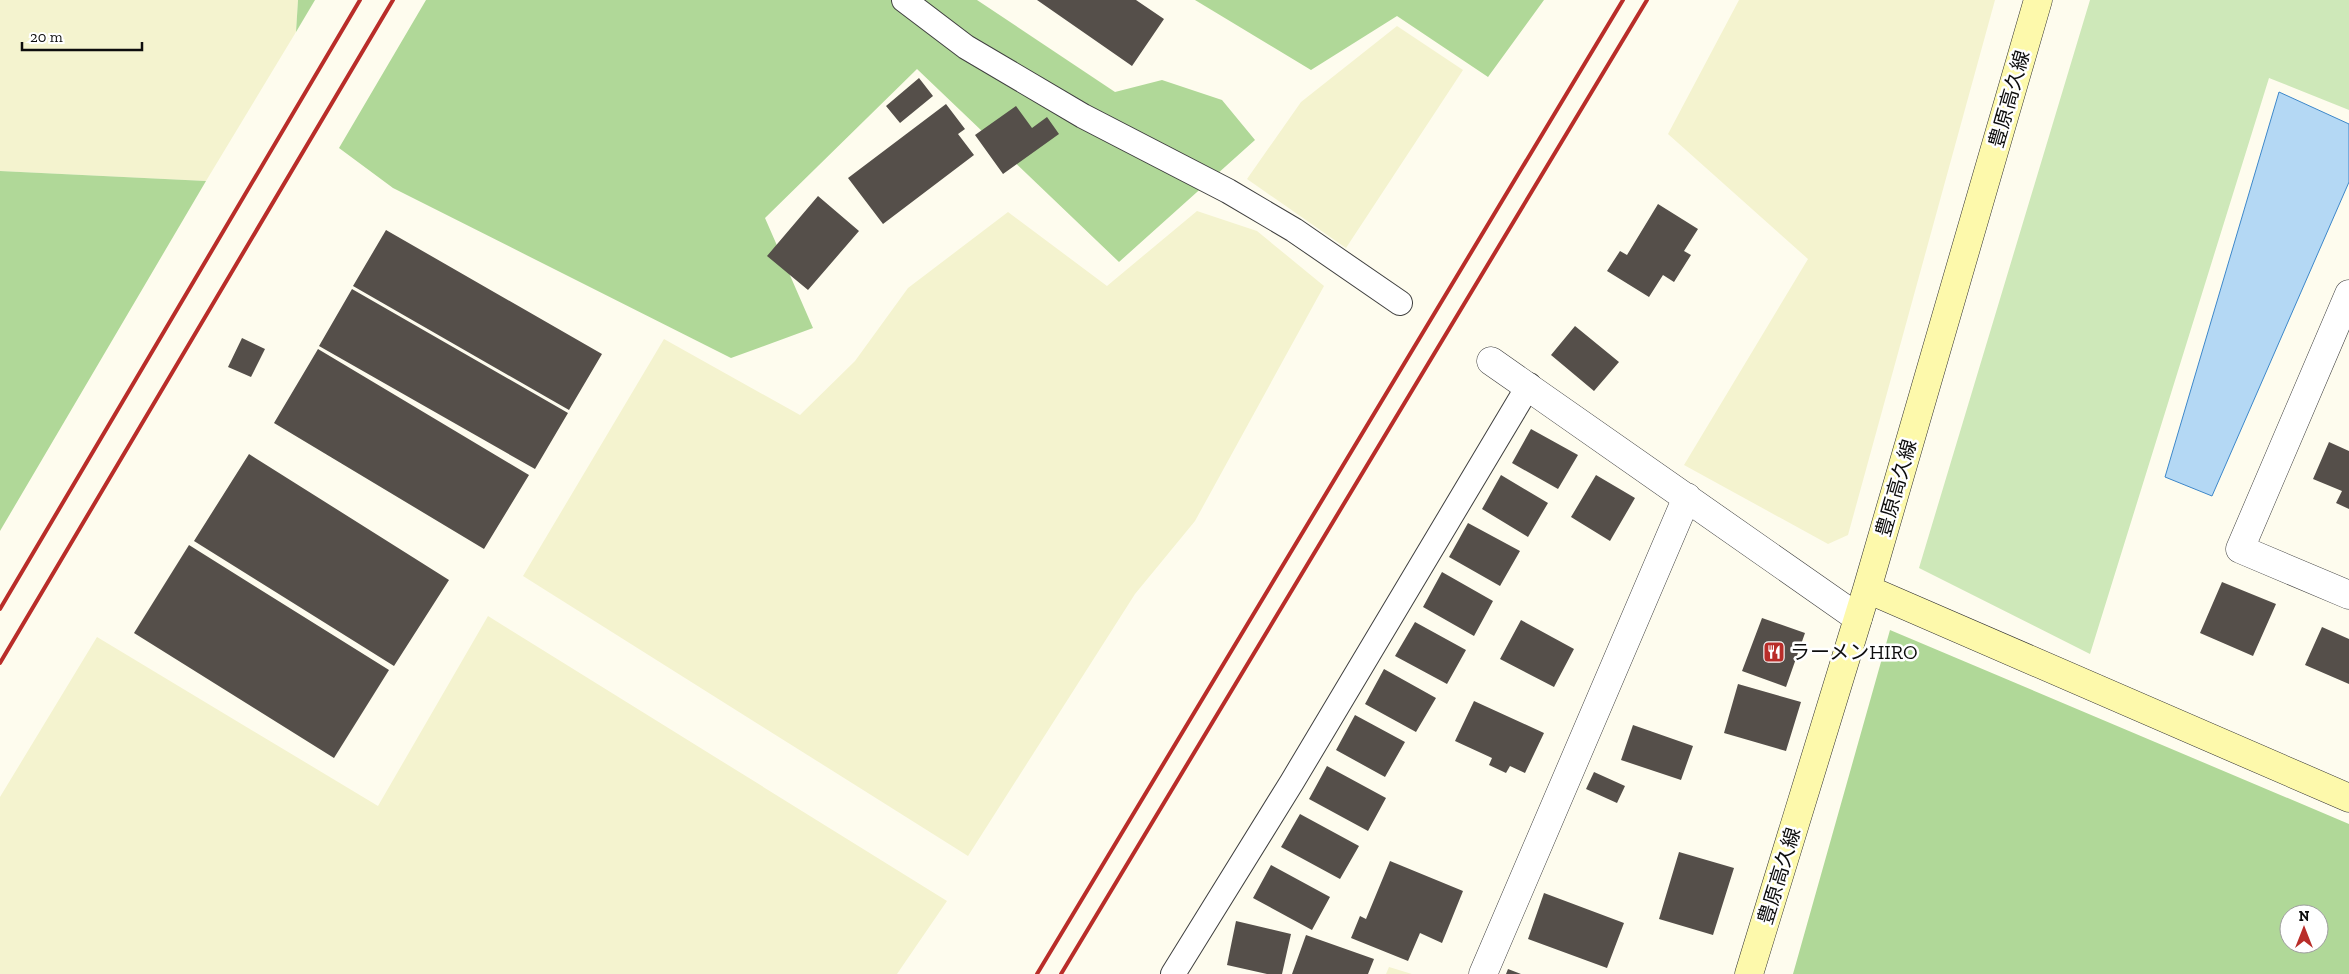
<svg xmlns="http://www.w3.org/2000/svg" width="2349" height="974" font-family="'Zilla Slab','Noto Sans JP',serif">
	<rect width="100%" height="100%" fill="#fefcee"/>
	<!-- farmland -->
	<path fill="#f4f3cf" d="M 0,0 L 298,0 L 296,32 L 206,181 L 0,171 Z
		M 1739,0 L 1995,0 L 1848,535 L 1828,544 L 1684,465 L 1808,259 L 1668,134 Z
		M 1397,26 L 1463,70 L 1346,248 L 1247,179 L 1301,102 Z
		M 1197,211 L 1257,231 L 1324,286 L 1195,521 L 1135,594 L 968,856 L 523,576 L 664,339 L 800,415 L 855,361 L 908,288 L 1008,212 L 1107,286 Z
		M 488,616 L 947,901 L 897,974 L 0,974 L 0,797 L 97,637 L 378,806 Z
		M 1389,967 L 1412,974 L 1386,974 Z"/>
	<!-- green -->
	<path fill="#cee8b9" d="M 2090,0 L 2349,0 L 2349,110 L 2269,78 L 2090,654 L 1919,568 Z"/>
	<!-- forest -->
	<path fill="#b0d898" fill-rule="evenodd" d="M 298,0 L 315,0 L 296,32 Z
		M 426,0 L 977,0 L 1115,92 L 1162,80 L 1222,100 L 1255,140 L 1119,262 L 917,69 L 765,218 L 813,328 L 731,358 L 393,188 L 339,148 Z
		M 1195,0 L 1544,0 L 1488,77 L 1397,16 L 1311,70 Z
		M 0,171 L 206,181 L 0,531 Z
		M 1890,630 L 2349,824 L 2349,974 L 1793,974 ZM 2289,914 L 2319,914 L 2319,944 L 2289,944 Z"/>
	<!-- water -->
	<path fill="#b4d8f4" stroke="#3d87c9" d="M 2279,92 L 2349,124 L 2349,182 L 2212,496 L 2165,477 Z"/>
	<!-- building -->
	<path fill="#554f4a" d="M 1037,0 L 1136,0 L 1164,19 L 1132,66 Z
		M 919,78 L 933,96 L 900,123 L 886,106 Z
		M 946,104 L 965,129 L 958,134 L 974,155 L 883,224 L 848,178 Z
		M 1016,106 L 1032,128 L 1047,117 L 1059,134 L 1003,174 L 975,135 Z
		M 818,196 L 859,231 L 808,290 L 767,256 Z
		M 1658,204 L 1698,229 L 1684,251 L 1691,255 L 1674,282 L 1663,275 L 1649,297 L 1607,271 L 1620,251 L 1627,255 Z
		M 386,230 L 602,354 L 569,410 L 353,286 Z
		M 352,289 L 568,413 L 535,469 L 319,346 Z
		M 1575,326 L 1619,362 L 1594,391 L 1551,355 Z
		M 242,338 L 265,349 L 251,377 L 228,367 Z
		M 318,349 L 529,475 L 484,549 L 274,423 Z
		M 1531,429 L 1578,455 L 1558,489 L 1512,463 Z
		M 2329,442 L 2349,451 L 2349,509 L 2336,503 L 2342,491 L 2313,479 Z
		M 249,454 L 449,580 L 394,666 L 194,541 Z
		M 1501,475 L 1548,503 L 1528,537 L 1482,509 Z
		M 1596,475 L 1635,498 L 1610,541 L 1571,517 Z
		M 1468,523 L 1520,551 L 1500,586 L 1449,557 Z
		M 189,545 L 389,670 L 334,758 L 134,633 Z
		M 1442,572 L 1493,601 L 1474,636 L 1423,607 Z
		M 2222,582 L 2276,604 L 2253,656 L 2200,633 Z
		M 1762,618 L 1805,633 L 1786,687 L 1742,671 Z
		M 1521,620 L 1574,649 L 1554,687 L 1500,659 Z
		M 1415,622 L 1466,650 L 1447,684 L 1395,656 Z
		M 2322,627 L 2349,639 L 2349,684 L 2305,665 Z
		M 1384,669 L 1436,698 L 1416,732 L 1365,704 Z
		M 1738,684 L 1801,702 L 1786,751 L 1724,733 Z
		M 1474,701 L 1544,733 L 1525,773 L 1510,766 L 1506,773 L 1489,765 L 1492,758 L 1455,741 Z
		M 1355,715 L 1405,742 L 1385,777 L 1336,750 Z
		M 1633,725 L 1693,746 L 1681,780 L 1621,760 Z
		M 1327,766 L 1386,798 L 1368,831 L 1309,799 Z
		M 1594,772 L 1625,786 L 1617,803 L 1586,789 Z
		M 1300,814 L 1359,846 L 1340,879 L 1281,847 Z
		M 1679,852 L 1734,868 L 1713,935 L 1659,919 Z
		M 1390,861 L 1463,891 L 1442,943 L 1420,933 L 1408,961 L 1351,938 L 1360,916 L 1366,919 Z
		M 1271,865 L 1330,897 L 1312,930 L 1253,898 Z
		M 1544,893 L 1624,923 L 1607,968 L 1528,939 Z
		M 1236,921 L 1291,934 L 1282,974 L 1267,974 L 1227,965 Z
		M 1306,935 L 1374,959 L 1368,974 L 1292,974 Z
		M 1508,969 L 1521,974 L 1506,974 Z"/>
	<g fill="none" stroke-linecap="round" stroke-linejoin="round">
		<!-- lane casing -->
		<g stroke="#404040" stroke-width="26">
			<path id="lane" d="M 904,0 L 966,47 L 1083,116 L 1228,191 L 1294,230 L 1400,303
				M 1173,974 L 1292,782 L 1529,385"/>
		</g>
		<!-- street casing -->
		<g stroke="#404040" stroke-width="29">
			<path id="street" d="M 2349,294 L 2240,549 L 2349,595
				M 1491,361 L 1858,618
				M 1483,974 L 1687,497"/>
		</g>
		<!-- secondary casing -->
		<g stroke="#2f2f2f" stroke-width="29">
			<path id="secondary" d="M 1867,589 L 2349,798
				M 1749,974 L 1867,589 L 2038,0"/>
		</g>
		<!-- lane -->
		<use href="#lane" stroke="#fff" stroke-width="24"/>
		<!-- street -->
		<use href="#street" stroke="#fff" stroke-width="28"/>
		<!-- secondary -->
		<use href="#secondary" stroke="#fdf9ab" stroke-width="28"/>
		<!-- rail -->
		<path stroke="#b92d29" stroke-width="4" d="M 0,609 L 360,0
			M 0,663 L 393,0
			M 1037,974 L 1623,0
			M 1061,974 L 1647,0"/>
	</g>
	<!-- icons -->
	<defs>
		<g id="restaurant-square" transform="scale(1.125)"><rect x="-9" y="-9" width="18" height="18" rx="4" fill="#b92d29" stroke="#fff"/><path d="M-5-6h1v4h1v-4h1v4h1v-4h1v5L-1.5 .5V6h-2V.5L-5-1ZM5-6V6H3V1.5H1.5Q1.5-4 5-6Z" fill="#fff"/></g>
	</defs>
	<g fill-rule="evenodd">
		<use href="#restaurant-square" x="1774" y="652"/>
	</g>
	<g text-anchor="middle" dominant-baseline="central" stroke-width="5" stroke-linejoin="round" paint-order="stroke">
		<!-- street labels -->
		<g font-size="20" fill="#0d0d0d" stroke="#fff">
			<text transform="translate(2009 99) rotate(-74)">豊原高久線</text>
			<text transform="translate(1896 488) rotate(-74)">豊原高久線</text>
			<text transform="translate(1779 876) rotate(-73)">豊原高久線</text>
		</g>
		<!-- poi labels -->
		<g font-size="20" fill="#0d0d0d" stroke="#fff" text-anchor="start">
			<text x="1790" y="652">ラーメンHIRO</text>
		</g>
	</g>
	<!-- north arrow -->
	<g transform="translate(2304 929)"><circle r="24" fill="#ffffff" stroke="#9e9e9e"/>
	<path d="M0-4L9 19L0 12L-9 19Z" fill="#b92d29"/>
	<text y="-8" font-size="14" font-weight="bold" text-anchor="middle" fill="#0d0d0d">N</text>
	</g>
	<!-- scale -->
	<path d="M22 42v8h120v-8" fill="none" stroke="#0d0d0d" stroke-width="2.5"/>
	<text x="30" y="42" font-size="15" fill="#0d0d0d" stroke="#ffffff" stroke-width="4" paint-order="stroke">20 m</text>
</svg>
